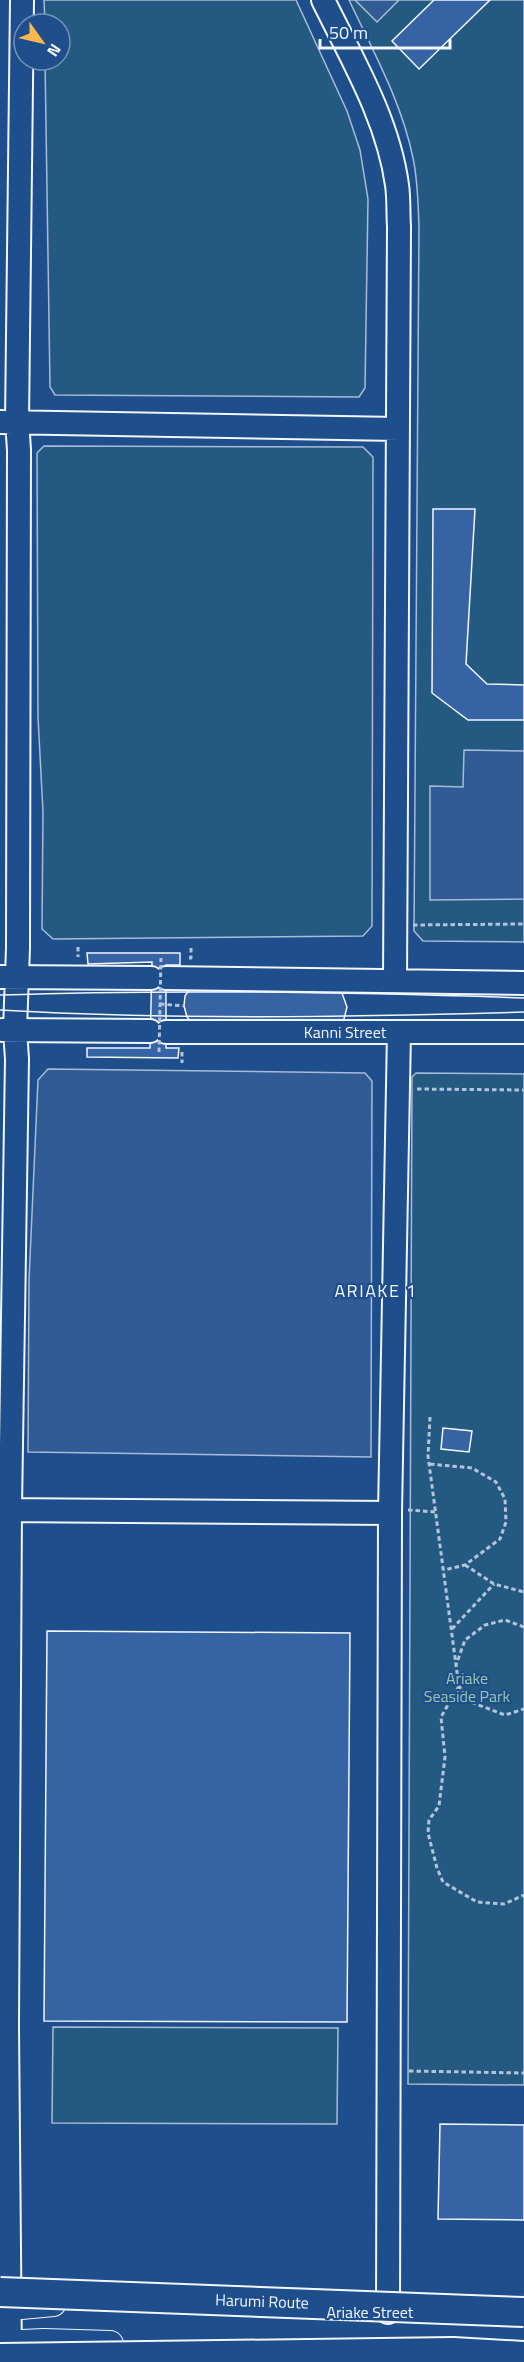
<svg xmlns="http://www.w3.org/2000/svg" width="524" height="2362" font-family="'Titillium Web',sans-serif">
	<rect width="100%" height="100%" fill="#1f4e8c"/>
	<!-- green -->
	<path fill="#245a82" stroke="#a8bbd7" stroke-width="1.5" d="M 44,0 L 296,0 L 347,111 L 360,150 L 368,199 L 365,388 L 359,397 L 55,395 L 50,387 L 45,60 L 60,60 L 60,24 L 45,24 Z
		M 349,0 L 524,0 L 524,942 L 423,941 L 414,931 L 419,227 C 418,204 418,181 413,158 C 402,103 373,51 349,0 Z
		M 44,446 L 363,447 L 373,457 L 372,926 L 363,936 L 53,939 L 42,929 L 43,812 L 38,717 L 37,453 Z
		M 416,1073 L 524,1074 L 524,2085 L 408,2084 L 412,1077 Z
		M 53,2027 L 338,2028 L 337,2124 L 52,2123 Z"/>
	<!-- parking -->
	<path fill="#305b95" stroke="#a8bbd7" stroke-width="1.5" d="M 355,0 L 399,0 L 377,22 Z
		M 464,750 L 524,751 L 524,899 L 430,900 L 430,786 L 463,787 Z
		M 48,1069 L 365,1073 L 372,1081 L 371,1457 L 28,1452 L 29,1280 L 38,1080 Z"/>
	<!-- building -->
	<path fill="#3563a3" stroke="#f2f6ff" stroke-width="1.5" d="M 434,0 L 490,0 L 419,69 L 392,41 Z
		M 433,509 L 475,509 L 466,664 L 487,684 L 524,685 L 524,720 L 468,720 L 432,693 Z
		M 87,953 L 180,953 L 180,965 L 166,965 L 166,1048 L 179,1048 L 178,1058 L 87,1057 L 87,1048 L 150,1048 L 152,962 L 88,964 Z
		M 193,984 L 339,985 L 347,1007 L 344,1019 L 337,1027 L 194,1026 L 187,1017 L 184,1006 L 185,996 Z
		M 443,1428 L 472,1431 L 469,1452 L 441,1449 Z
		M 47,1631 L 350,1633 L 347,2022 L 44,2021 Z
		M 440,2124 L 524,2125 L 524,2220 L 438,2219 Z"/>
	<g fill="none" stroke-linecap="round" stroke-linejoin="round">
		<!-- secondary casing -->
		<g stroke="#f2f6ff" stroke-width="26">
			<path id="secondary" d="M 323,0 C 352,59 388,119 397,185 C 399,198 398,213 399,226 L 395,981
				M 0,422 L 398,429
				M 0,977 L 151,978
				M 166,978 L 524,983
				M 2,1030 L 150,1031
				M 166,1032 L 524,1032
				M 0,1510 L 390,1513
				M 388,2312 L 390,1513 L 399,1032
				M 10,2362 L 7,2026 L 10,1509 L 17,1059 L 15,1030 L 18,948 L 19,450 L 17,421 L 22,0"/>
		</g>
		<!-- primary casing -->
		<g stroke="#f2f6ff" stroke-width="28">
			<path id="primary" d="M 0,2308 L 53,2303
				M 0,2344 L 44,2342 L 110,2344"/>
		</g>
		<!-- highway casing -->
		<g stroke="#f2f6ff" stroke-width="32">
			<path id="highway" d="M 453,2352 L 524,2356"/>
		</g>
		<!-- path -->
		<path stroke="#b3c4dc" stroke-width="3" stroke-dasharray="4.5 3" stroke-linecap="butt" d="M 413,925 L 524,924
			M 78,947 L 78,957
			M 189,958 L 191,958 L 191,946
			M 160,1004 L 184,1006
			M 182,1052 L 182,1063
			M 417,1089 L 524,1090
			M 430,1417 L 428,1456 L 456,1665
			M 430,1464 L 472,1468 L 496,1482 L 505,1499 L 506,1522 L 500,1539 L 465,1565 L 444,1570
			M 408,1510 L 436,1512
			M 465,1565 L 494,1584 L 524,1592
			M 524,1627 L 505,1620 L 485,1625 L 465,1640 L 456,1665 L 459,1686 L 468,1701 L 505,1715 L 524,1709
			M 452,1629 L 494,1584
			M 459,1686 L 441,1717 L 445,1757 L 439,1806 L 429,1820 L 428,1833 L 437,1868 L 443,1882 L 477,1902 L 504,1904 L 524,1895
			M 409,2071 L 524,2073"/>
		<!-- secondary -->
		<use href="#secondary" stroke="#1f4e8c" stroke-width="22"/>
		<!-- primary -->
		<use href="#primary" stroke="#1f4e8c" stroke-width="26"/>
		<!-- highway -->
		<use href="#highway" stroke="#1f4e8c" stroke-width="28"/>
		<!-- tram -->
		<path stroke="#f2f6ff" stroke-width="1.5" d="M 0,995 C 175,989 349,992 524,998
			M 0,1010 C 174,1020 350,1017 524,1012"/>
		<!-- highway-bridge casing -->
		<g stroke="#f2f6ff" stroke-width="32" stroke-linecap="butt">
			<path id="highway-bridge" d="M 0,2292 L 524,2312
				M 0,2358 L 453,2352"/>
		</g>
		<!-- path-bridge -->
		<path stroke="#b3c4dc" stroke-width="3" stroke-dasharray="4.5 3" stroke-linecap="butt" d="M 159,1052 L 161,958"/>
		<!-- highway-bridge -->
		<use href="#highway-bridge" stroke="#1f4e8c" stroke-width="28"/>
	</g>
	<g text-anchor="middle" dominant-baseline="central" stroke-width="4.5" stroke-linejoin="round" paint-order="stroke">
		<!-- street labels -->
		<g font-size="16" fill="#f2f6ff" stroke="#1f4e8c">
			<text x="345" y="1032">Kanni Street</text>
			<text transform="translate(262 2301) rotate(2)">Harumi Route</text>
			<text x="370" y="2312">Ariake Street</text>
		</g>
		<!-- park labels -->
		<g font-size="16" fill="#97c8a6" stroke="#1f4e8c">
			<text x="467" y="1678">Ariake<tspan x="467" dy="18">Seaside Park</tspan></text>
		</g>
		<!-- neighbourhood labels -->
		<g font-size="18" letter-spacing="1.5" fill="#f2f6ff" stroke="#1f4e8c">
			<text x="376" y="1290">ARIAKE 1</text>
		</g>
	</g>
	<!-- north arrow -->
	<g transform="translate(42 42) rotate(124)"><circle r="28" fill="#1f4e8c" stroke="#7391ba" stroke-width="1.5"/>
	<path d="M0-4.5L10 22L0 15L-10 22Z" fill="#ffb74d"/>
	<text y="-9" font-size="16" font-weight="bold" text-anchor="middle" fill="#f2f6ff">N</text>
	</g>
	<!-- scale -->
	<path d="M320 39v9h130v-9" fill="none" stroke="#f2f6ff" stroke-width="3"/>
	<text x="329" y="39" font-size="18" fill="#f2f6ff" stroke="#1f4e8c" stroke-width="4.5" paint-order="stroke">50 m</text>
</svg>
